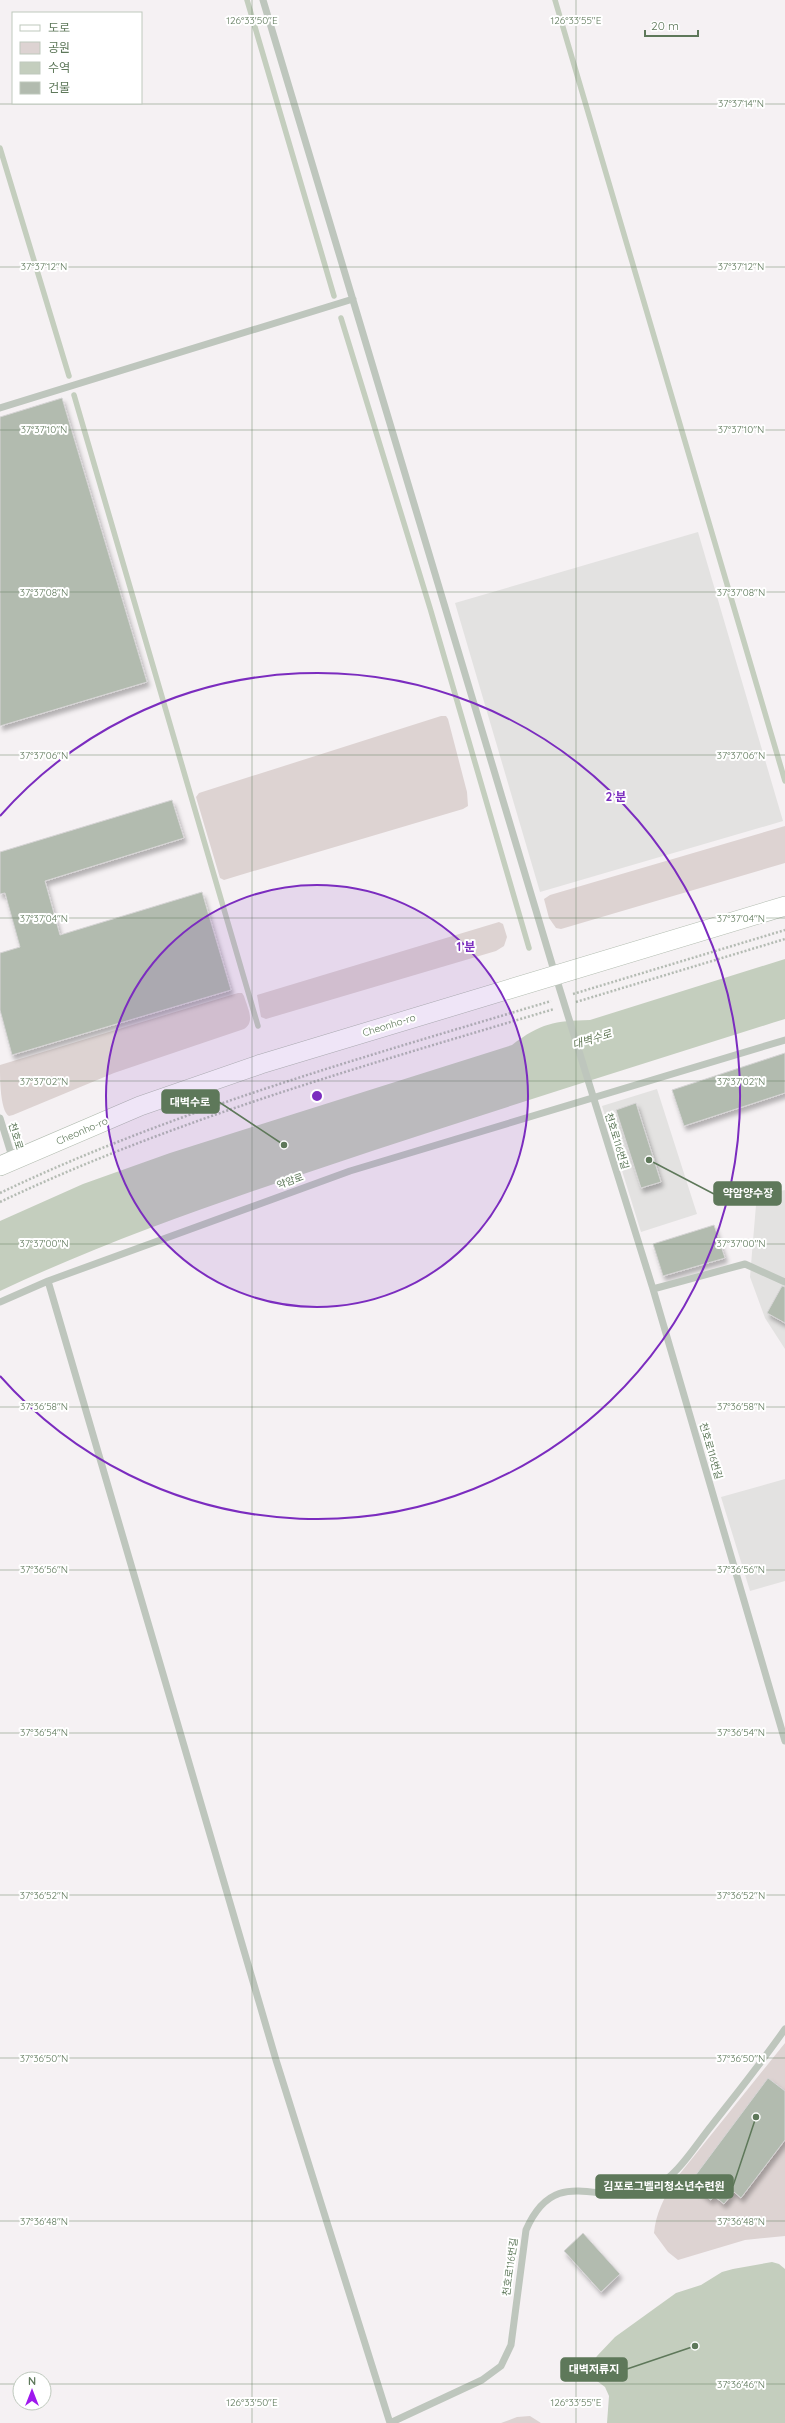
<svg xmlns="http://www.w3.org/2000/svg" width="785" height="2423" font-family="Quicksand,'Noto Sans KR',sans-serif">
	<defs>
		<filter id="shadow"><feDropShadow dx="2.5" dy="4.5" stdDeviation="2" flood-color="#0004"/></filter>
	</defs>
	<rect width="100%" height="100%" fill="#f5f1f3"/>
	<!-- built -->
	<path fill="#e3e2e1" d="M 698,532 L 783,821 L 540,892 L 455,603 Z
		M 657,1089 L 697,1214 L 641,1232 L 602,1106 Z
		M 785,1190 L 785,1349 L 765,1318 L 750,1277 L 756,1205 L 762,1195 Z
		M 785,1479 L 785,1581 L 750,1591 L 721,1497 Z"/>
	<!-- green -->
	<path fill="#ddd3d2" d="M 441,716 L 446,716 L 448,719 L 467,792 L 468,806 L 463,809 L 237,876 L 224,880 L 220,878 L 196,797 L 199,793 Z
		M 785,826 L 785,863 L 561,929 L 556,928 L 549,918 L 544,899 L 550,895 Z
		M 499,922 L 503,924 L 507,937 L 504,946 L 496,951 L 266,1019 L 261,1017 L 257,995 Z
		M 238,993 L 242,993 L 244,996 C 247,1007 256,1022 244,1029 L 114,1073 L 13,1115 L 9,1116 C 0,1111 0,1077 0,1065 Z
		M 785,2043 L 785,2236 L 745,2240 L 678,2260 L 668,2252 L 654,2233 C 656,2213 664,2198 674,2181 Z
		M 530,2416 L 541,2423 L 501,2423 L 517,2417 Z"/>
	<!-- water -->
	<path fill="#c4cebe" d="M 785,959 L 785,1019 C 648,1062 512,1105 375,1150 C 249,1192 121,1234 0,1291 L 0,1221 L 83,1184 L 170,1153 L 512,1045 C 541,1023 554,1021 590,1020 Z
		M 772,2262 L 779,2264 L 785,2269 L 785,2423 L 607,2423 L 609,2396 L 605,2387 L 589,2375 L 590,2367 L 597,2356 L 615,2337 L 676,2293 L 701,2285 L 722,2272 L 733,2269 Z"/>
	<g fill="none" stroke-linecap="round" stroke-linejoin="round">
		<!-- stream -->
		<path stroke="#c4cebe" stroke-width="5.5" d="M 247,0 L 334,296
			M 555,0 L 785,781
			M 0,148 L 69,376
			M 341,318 L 430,608 L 529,948
			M 74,395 L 258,1026"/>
	</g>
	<!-- building -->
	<path fill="#b2bbaf" stroke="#d6d4d5" filter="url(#shadow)" d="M 62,398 L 147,682 L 0,726 L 0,417 Z
		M 172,800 L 184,838 L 45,881 L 60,935 L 202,892 L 231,990 L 12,1055 L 0,1010 L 0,953 L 20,947 L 5,893 L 0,894 L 0,852 Z
		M 785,1053 L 785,1093 L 684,1126 L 672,1090 Z
		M 636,1103 L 661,1182 L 641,1188 L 616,1110 Z
		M 714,1225 L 725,1258 L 663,1276 L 653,1244 Z
		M 782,1286 L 785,1287 L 785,1323 L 767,1313 Z
		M 768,2078 L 785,2091 L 785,2140 L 741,2198 L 734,2192 L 724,2204 L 714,2196 L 711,2200 L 689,2184 Z
		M 583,2233 L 620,2274 L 601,2292 L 564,2251 Z"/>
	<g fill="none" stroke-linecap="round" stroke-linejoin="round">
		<!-- secondary casing -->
		<g stroke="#b1bbaf" stroke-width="20">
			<path id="secondary" d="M 0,1166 L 140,1106 L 261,1064 L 785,906"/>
		</g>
		<!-- path -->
		<path stroke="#b4bbb3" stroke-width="2.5" stroke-dasharray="2 2" stroke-linecap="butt" d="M 573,994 L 785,930
			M 576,1002 L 785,939
			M 0,1193 C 176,1109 365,1057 551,1001
			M 0,1202 C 177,1118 367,1065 554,1009"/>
		<!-- lane -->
		<path stroke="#bec6bd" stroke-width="7" d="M 263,0 L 555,974 L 653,1289 L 785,1741
			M 0,408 L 353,299
			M 0,1118 L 13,1160
			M 48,1281 L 276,2060 L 390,2423
			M 653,1289 L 745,1264 L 785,1282
			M 0,1302 L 48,1281 L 350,1171 L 785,1040
			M 390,2423 L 482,2380 L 501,2366 L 511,2345 L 526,2230 C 557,2159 605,2211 652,2189 C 677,2177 695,2146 712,2125 C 737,2093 762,2062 785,2029"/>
		<!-- secondary -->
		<use href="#secondary" stroke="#fff" stroke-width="19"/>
	</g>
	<!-- ticks -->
	<path fill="none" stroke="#5e785a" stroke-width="1" stroke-opacity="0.45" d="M 252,0 L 252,2423M 576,0 L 576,2423M 0,104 L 785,104M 0,267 L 785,267M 0,430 L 785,430M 0,592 L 785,592M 0,755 L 785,755M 0,918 L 785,918M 0,1081 L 785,1081M 0,1244 L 785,1244M 0,1407 L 785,1407M 0,1570 L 785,1570M 0,1733 L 785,1733M 0,1895 L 785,1895M 0,2058 L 785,2058M 0,2221 L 785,2221M 0,2384 L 20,2384M 44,2384 L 785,2384"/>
	<!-- distance rings -->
	<circle cx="317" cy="1096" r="211" fill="#7b2cbf" fill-opacity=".12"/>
	<g fill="none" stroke="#7b2cbf" stroke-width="2">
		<circle cx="317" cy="1096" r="211"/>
		<path d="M0 816A423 423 0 1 1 0 1376"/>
	</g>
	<g text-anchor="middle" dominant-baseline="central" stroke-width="4" stroke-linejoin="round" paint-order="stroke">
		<!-- street labels -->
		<g font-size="10" fill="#5e785a" stroke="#fff">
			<text transform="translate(389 1025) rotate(-17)">Cheonho-ro</text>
			<text transform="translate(82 1131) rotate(-23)">Cheonho-ro</text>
			<text transform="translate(16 1136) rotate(73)">천호로</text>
			<text transform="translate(617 1141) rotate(73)">천호로116번길</text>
			<text transform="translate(290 1181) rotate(-20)">약암로</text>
			<text transform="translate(711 1451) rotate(74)">천호로116번길</text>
			<text transform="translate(510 2267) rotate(-82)">천호로116번길</text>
		</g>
		<!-- water labels -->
		<g font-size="11" font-style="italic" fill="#647a59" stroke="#fff">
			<text transform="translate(592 1039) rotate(-17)">대벽수로</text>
		</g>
	</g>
	<g font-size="10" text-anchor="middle" fill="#5e785a" stroke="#fff" stroke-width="4" stroke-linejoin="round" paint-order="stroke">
		<text x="252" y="24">126°33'50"E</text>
		<text x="576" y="24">126°33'55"E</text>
		<text x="741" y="107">37°37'14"N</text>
		<text x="44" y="270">37°37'12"N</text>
		<text x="741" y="270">37°37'12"N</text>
		<text x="44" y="433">37°37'10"N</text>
		<text x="741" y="433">37°37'10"N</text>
		<text x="44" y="596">37°37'08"N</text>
		<text x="741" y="596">37°37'08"N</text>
		<text x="44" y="759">37°37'06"N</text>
		<text x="741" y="759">37°37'06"N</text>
		<text x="44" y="922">37°37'04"N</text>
		<text x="741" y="922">37°37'04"N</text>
		<text x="44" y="1085">37°37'02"N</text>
		<text x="741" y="1085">37°37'02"N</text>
		<text x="44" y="1247">37°37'00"N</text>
		<text x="741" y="1247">37°37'00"N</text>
		<text x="44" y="1410">37°36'58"N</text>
		<text x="741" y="1410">37°36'58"N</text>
		<text x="44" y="1573">37°36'56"N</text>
		<text x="741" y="1573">37°36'56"N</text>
		<text x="44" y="1736">37°36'54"N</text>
		<text x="741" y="1736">37°36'54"N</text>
		<text x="44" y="1899">37°36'52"N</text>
		<text x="741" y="1899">37°36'52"N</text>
		<text x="44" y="2062">37°36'50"N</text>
		<text x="741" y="2062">37°36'50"N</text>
		<text x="44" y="2225">37°36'48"N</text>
		<text x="741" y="2225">37°36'48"N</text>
		<text x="741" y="2388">37°36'46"N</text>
		<text x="252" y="2406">126°33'50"E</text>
		<text x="576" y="2406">126°33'55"E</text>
	</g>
	<circle cx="317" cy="1096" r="6" fill="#7b2cbf" stroke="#fff" stroke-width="2"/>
	<g font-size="12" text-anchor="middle" font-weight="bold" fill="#7b2cbf" stroke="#fff" stroke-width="4" stroke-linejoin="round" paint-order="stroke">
		<text x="616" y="801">2 분</text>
		<text x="466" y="951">1 분</text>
	</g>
	<!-- callouts -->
	<path fill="none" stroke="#5e785a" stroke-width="1.5" d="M284 1145L219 1102M649 1160L714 1194M756 2117L733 2186M695 2346L627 2369"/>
	<g fill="#5e785a" stroke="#fff" stroke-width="1.5">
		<circle cx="284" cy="1145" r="4"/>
		<circle cx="649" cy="1160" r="4"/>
		<circle cx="756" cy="2117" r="4"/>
		<circle cx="695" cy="2346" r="4"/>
	</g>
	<g fill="#5e785a" stroke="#5e785a" stroke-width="1.5">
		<rect x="162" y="1090" width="57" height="23" rx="4"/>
		<rect x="714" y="1182" width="67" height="23" rx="4"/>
		<rect x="596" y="2175" width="137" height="23" rx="4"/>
		<rect x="561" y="2358" width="66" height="23" rx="4"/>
	</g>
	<g font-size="11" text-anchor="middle" font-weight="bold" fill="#fff">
		<text x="190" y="1106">대벽수로</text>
		<text x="748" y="1197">약암양수장</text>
		<text x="664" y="2190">김포로그벨리청소년수련원</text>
		<text x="594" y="2373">대벽저류지</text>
	</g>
	<!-- legend -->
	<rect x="12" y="12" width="130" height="92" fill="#ffffff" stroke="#bfc9bd"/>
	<rect x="20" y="25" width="20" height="6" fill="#ffffff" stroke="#bfc9bd"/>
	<text x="48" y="32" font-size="12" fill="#5e785a">도로</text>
	<rect x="20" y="42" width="20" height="12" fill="#ddd3d2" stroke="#bfc9bd"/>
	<text x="48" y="52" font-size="12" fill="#5e785a">공원</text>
	<rect x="20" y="62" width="20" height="12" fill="#c4cebe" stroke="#bfc9bd"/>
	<text x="48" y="72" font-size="12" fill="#5e785a">수역</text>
	<rect x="20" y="82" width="20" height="12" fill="#b2bbaf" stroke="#bfc9bd"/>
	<text x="48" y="92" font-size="12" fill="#5e785a">건물</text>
	<!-- north arrow -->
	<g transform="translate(32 2391)"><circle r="19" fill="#ffffff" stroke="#bfc9bd"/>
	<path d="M0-3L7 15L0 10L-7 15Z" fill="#9f18ee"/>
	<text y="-6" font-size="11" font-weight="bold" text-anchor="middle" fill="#5e785a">N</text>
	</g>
	<!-- scale -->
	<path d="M645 30v6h53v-6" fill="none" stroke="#5e785a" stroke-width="2"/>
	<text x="651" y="30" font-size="12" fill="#5e785a" stroke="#ffffff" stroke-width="3" paint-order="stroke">20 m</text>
</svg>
